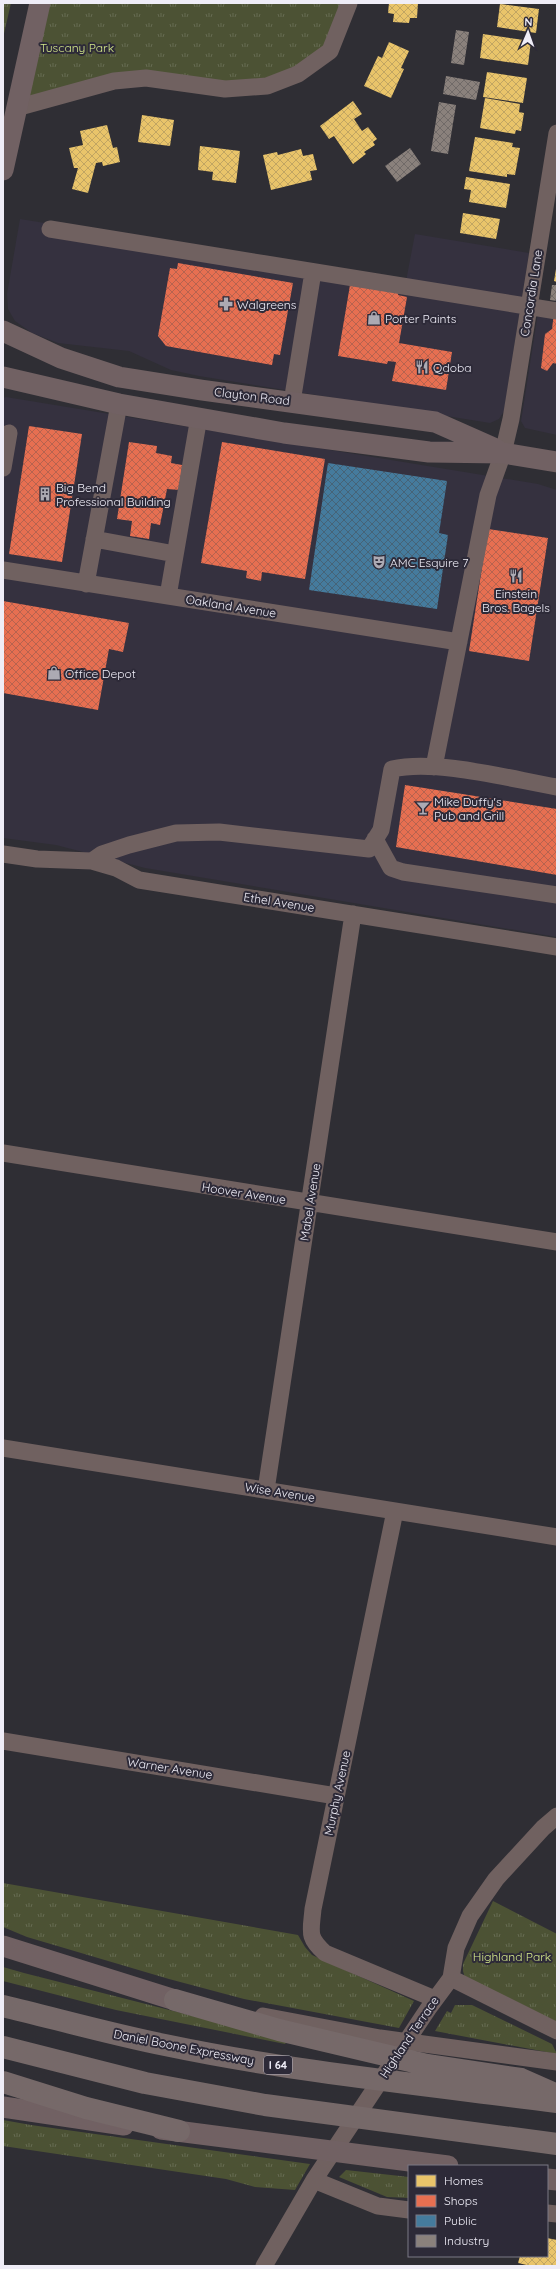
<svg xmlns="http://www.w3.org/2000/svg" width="560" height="2269" font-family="Quicksand,sans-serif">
	<defs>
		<pattern id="grass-tufts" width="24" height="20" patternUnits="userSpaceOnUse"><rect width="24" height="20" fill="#4c5234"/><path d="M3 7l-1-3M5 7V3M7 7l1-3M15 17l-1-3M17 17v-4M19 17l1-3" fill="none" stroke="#666b52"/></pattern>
		<pattern id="homes-cross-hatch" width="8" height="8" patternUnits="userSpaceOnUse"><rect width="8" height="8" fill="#e9c46a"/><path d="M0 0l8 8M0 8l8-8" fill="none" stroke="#c1a562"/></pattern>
		<pattern id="shops-cross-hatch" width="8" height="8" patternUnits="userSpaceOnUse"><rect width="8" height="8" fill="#e76f51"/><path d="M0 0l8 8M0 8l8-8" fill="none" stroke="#b7634f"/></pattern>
		<pattern id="public-cross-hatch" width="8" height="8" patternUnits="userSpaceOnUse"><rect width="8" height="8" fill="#457b9d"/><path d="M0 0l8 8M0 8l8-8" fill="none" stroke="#466478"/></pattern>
		<pattern id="industry-cross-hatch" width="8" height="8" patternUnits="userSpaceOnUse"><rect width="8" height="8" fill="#8a817c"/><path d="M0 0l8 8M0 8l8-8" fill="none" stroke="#706a68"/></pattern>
	</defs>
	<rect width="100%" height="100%" fill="#2f2e34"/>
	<!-- commercial -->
	<path fill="#35313f" d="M 20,219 L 406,281 L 415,234 L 529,253 L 504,411 L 499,419 L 490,423 L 199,376 L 171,370 L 129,351 L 58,343 L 32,333 L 15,321 L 8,309 L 7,294 Z
		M 538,313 L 557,316 L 557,435 L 525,428 L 521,421 Z
		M 6,397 L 538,484 L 557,490 L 557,937 L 145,868 L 56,845 L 3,838 L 3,398 Z"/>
	<!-- grass -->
	<path fill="url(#grass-tufts)" d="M 3,3 L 11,3 L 3,38 Z
		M 40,3 L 349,3 L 330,51 L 267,86 L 146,78 L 16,108 Z
		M 3,1883 L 298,1935 L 305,1947 L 312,1955 L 414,2001 L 399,2028 L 244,1999 L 169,1979 L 27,1937 L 3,1927 Z
		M 493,1901 L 557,1934 L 557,2022 L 465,1978 L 463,1971 L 463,1964 Z
		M 3,1967 L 24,1973 L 288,2040 L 285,2044 L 116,2010 L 3,1981 Z
		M 455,2005 L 472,2005 L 552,2044 L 557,2054 L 435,2031 L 447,2011 L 451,2013 Z
		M 3,2120 L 31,2125 L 310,2164 L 295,2190 L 255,2187 L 226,2179 L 3,2146 Z
		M 346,2170 L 409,2177 L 409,2198 L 387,2197 L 339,2177 Z"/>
	<!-- homes -->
	<path fill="url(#homes-cross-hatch)" d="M 389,3 L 418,3 L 417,18 L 410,18 L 409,23 L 393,22 L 394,14 L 388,13 Z
		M 500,4 L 539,9 L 536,33 L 497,27 Z
		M 483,34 L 531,41 L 528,65 L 480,58 Z
		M 389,42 L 409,51 L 401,68 L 404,69 L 391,98 L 364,86 L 378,56 L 382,58 Z
		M 487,72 L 527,78 L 523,103 L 483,97 Z
		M 485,98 L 520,104 L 519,112 L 524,113 L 521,131 L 516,130 L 515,134 L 480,128 Z
		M 353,101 L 362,114 L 354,119 L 362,131 L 368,127 L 377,139 L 373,142 L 375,145 L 364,152 L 366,154 L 353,164 L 334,136 L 329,139 L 320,126 Z
		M 142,115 L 174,120 L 170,146 L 138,142 Z
		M 107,125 L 113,148 L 117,147 L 120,162 L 103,166 L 102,162 L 96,163 L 88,193 L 72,189 L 78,168 L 74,168 L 69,148 L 83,145 L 80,131 Z
		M 475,137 L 513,143 L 512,147 L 520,148 L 515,175 L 507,174 L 507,177 L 469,171 Z
		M 200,146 L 240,151 L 236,183 L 212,180 L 213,172 L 198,170 Z
		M 301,149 L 303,156 L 313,154 L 317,170 L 310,171 L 312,180 L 271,190 L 263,155 L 277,152 L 278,155 Z
		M 466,177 L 510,184 L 506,208 L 469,202 L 471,190 L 464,189 Z
		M 463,213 L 500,219 L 496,239 L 460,233 Z
		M 556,269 L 557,269 L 557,282 L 554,281 Z
		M 547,2238 L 557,2240 L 557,2266 L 531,2266 L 518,2263 L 520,2256 L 547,2256 Z"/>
	<!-- shops -->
	<path fill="url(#shops-cross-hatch)" d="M 178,263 L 293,283 L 280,355 L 274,354 L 272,365 L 166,346 L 158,336 L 170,268 L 177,269 Z
		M 351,279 L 399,290 L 398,295 L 407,297 L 399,343 L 452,352 L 446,390 L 392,381 L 396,362 L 388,361 L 387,364 L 338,356 Z
		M 554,313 L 557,314 L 557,364 L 553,363 L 547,371 L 541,368 L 545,334 L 552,329 Z
		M 29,426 L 82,434 L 62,562 L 9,554 Z
		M 129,442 L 157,446 L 156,453 L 172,456 L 171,463 L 182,465 L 180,490 L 167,489 L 160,525 L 151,523 L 149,539 L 130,536 L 132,521 L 117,519 Z
		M 222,442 L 325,459 L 305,579 L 262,572 L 261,581 L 246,578 L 247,571 L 201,563 Z
		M 488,529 L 548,538 L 529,661 L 469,651 Z
		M 3,601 L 129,623 L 123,652 L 109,649 L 98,710 L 3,693 Z
		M 405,785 L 557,809 L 557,875 L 396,847 Z"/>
	<!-- public -->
	<path fill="url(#public-cross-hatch)" d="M 328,463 L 447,481 L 439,533 L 448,535 L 437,609 L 309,590 Z"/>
	<!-- industry -->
	<path fill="url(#industry-cross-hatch)" d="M 456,30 L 469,32 L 464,65 L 451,63 Z
		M 446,76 L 480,82 L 476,100 L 443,94 Z
		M 439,102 L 456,105 L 448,154 L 431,151 Z
		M 410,148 L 421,164 L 397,182 L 385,166 Z
		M 552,285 L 557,285 L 557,301 L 550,300 Z"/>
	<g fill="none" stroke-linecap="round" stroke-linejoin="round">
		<!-- minor -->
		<path stroke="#706160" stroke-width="17" d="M 16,108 L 114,81 L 146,78 L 225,89 L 267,86 L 298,74 L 330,51 L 349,3
			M 50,229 L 557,311
			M 292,402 L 313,272
			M 3,468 L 9,433
			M 94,539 L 175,554
			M 3,570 L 459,642
			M 86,584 L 119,404
			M 168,596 L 199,417
			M 434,767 L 488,495 L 503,453 L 511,419 L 557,133
			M 375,839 L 391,868 L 403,872 L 557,895
			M 3,854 L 37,859 L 92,861 L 116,868 L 139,880 L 557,947
			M 92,861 L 102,854 L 129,845 L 176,833 L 219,832 L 369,849 L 381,830 L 392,769 C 437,759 510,779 557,787
			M 3,1153 L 557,1242
			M 3,1448 L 557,1537
			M 266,1490 L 353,914
			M 395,1511 L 313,1909 C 311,1932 307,1937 325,1953 L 435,1999
			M 3,1741 L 336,1796
			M 451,1978 L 557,2031
			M 263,2016 L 380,2038 L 557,2062
			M 314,2180 L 378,2206 L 409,2210
			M 547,2213 L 557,2214
			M 264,2266 L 314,2180 L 428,2009 L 451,1978 L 456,1948 L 470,1916 L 496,1879 L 543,1828 L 557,1816"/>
		<!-- major -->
		<path stroke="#716163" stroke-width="21" d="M 3,170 L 40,3
			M 3,331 L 61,358 L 119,377 L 201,390 L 435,422 L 496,449
			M 3,377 L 119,404 L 284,433 L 429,452 L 503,453 L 557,462
			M 3,1946 L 175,2000
			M 3,2107 L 124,2125
			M 161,2129 L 448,2166
			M 547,2179 L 557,2180"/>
		<!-- highway -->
		<path stroke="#766969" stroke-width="22" d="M 175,2000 L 279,2030 L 427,2065 L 521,2079 L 557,2095
			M 3,2006 C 57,2019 110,2034 165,2045 C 294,2072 426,2085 557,2102
			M 3,2047 L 145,2083 L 265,2105 L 557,2144
			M 3,2082 L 86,2108 L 179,2131"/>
	</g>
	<!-- icons -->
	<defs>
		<g id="pharmacy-bare" transform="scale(1.08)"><path d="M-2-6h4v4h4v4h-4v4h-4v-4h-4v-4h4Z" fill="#acaab3" stroke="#2d2a38" stroke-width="2.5" paint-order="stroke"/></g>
		<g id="shop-bare" transform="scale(1.08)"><path d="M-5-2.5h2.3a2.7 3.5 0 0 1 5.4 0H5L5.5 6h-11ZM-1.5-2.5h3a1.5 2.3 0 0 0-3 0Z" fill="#acaab3" stroke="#2d2a38" stroke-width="2.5" paint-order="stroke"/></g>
		<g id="restaurant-bare" transform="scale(1.08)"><path d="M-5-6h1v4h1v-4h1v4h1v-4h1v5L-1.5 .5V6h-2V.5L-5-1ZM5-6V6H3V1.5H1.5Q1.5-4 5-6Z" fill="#acaab3" stroke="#2d2a38" stroke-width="2.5" paint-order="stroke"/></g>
		<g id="building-bare" transform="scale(1.08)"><path d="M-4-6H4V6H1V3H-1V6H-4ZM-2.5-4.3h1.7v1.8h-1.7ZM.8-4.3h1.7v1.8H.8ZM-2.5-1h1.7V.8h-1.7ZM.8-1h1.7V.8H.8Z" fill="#acaab3" stroke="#2d2a38" stroke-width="2.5" paint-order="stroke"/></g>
		<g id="theatre-bare" transform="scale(1.08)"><path d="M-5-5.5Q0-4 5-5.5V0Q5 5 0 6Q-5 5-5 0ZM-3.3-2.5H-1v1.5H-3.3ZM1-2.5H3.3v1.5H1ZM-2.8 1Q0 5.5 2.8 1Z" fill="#acaab3" stroke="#2d2a38" stroke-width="2.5" paint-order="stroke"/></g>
		<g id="bar-bare" transform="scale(1.08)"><path d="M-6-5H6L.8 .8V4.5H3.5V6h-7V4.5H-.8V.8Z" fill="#acaab3" stroke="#2d2a38" stroke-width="2.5" paint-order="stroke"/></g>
	</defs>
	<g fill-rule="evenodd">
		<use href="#pharmacy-bare" x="226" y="304"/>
		<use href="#shop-bare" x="374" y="318"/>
		<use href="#restaurant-bare" x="422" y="367"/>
		<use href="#building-bare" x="45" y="494"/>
		<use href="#theatre-bare" x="379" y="562"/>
		<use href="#restaurant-bare" x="516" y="576"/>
		<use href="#shop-bare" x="54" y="673"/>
		<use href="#bar-bare" x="423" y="808"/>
	</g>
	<g text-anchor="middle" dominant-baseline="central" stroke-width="4" stroke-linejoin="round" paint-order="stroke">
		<!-- shield labels -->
		<rect fill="#2d2a38" stroke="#b5b2be" stroke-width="1" x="264" y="2056" width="28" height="18" rx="3"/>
		<g font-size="11" font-weight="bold" fill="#efedf7">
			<text x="278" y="2065">I 64</text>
		</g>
		<!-- park labels -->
		<g font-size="12" fill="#d3e789" stroke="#2d2a38">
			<text x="77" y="47">Tuscany Park</text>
			<text x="512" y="1956">Highland Park</text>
		</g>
		<!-- street labels -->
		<g font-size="12" fill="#efedf7" stroke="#2d2a38">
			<text transform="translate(531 293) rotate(-81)">Concordia Lane</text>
			<text transform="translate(252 396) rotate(7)">Clayton Road</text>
			<text transform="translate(231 606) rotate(9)">Oakland Avenue</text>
			<text transform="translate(279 902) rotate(9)">Ethel Avenue</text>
			<text transform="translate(244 1193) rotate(9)">Hoover Avenue</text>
			<text transform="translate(310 1202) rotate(-81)">Mabel Avenue</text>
			<text transform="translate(280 1492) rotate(9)">Wise Avenue</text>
			<text transform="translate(170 1768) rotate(9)">Warner Avenue</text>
			<text transform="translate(337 1793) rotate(-78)">Murphy Avenue</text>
			<text transform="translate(409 2037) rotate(-56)">Highland Terrace</text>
			<text transform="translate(184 2047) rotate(11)">Daniel Boone Expressway</text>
		</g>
		<!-- poi labels -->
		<g font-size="12" fill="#efedf7" stroke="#2d2a38" text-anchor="start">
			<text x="237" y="304">Walgreens</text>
			<text x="385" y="318">Porter Paints</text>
			<text x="433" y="367">Qdoba</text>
			<text x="56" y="487">Big Bend<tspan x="56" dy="14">Professional Building</tspan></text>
			<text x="390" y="562">AMC Esquire 7</text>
			<text x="516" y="593" text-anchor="middle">Einstein<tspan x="516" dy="14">Bros. Bagels</tspan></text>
			<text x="65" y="673">Office Depot</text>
			<text x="434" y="801">Mike Duffy's<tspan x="434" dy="14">Pub and Grill</tspan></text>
		</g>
	</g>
	<!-- border -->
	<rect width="560" height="2269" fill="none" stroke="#efedf7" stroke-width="8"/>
	<!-- legend -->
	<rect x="408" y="2165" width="140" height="92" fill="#2d2a38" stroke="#7b7884"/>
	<rect x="416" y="2175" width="20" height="12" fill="#e9c46a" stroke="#7b7884"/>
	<text x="444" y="2185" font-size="12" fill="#efedf7">Homes</text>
	<rect x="416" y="2195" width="20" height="12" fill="#e76f51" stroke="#7b7884"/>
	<text x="444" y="2205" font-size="12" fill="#efedf7">Shops</text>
	<rect x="416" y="2215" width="20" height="12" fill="#457b9d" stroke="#7b7884"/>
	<text x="444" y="2225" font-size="12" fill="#efedf7">Public</text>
	<rect x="416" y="2235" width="20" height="12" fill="#8a817c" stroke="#7b7884"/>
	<text x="444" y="2245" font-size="12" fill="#efedf7">Industry</text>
	<!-- north arrow -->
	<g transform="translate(528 32) rotate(2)" stroke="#2d2a38" stroke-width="3" paint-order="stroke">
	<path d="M0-3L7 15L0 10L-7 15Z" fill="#efedf7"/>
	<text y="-6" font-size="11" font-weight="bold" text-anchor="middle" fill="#efedf7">N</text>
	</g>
</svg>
